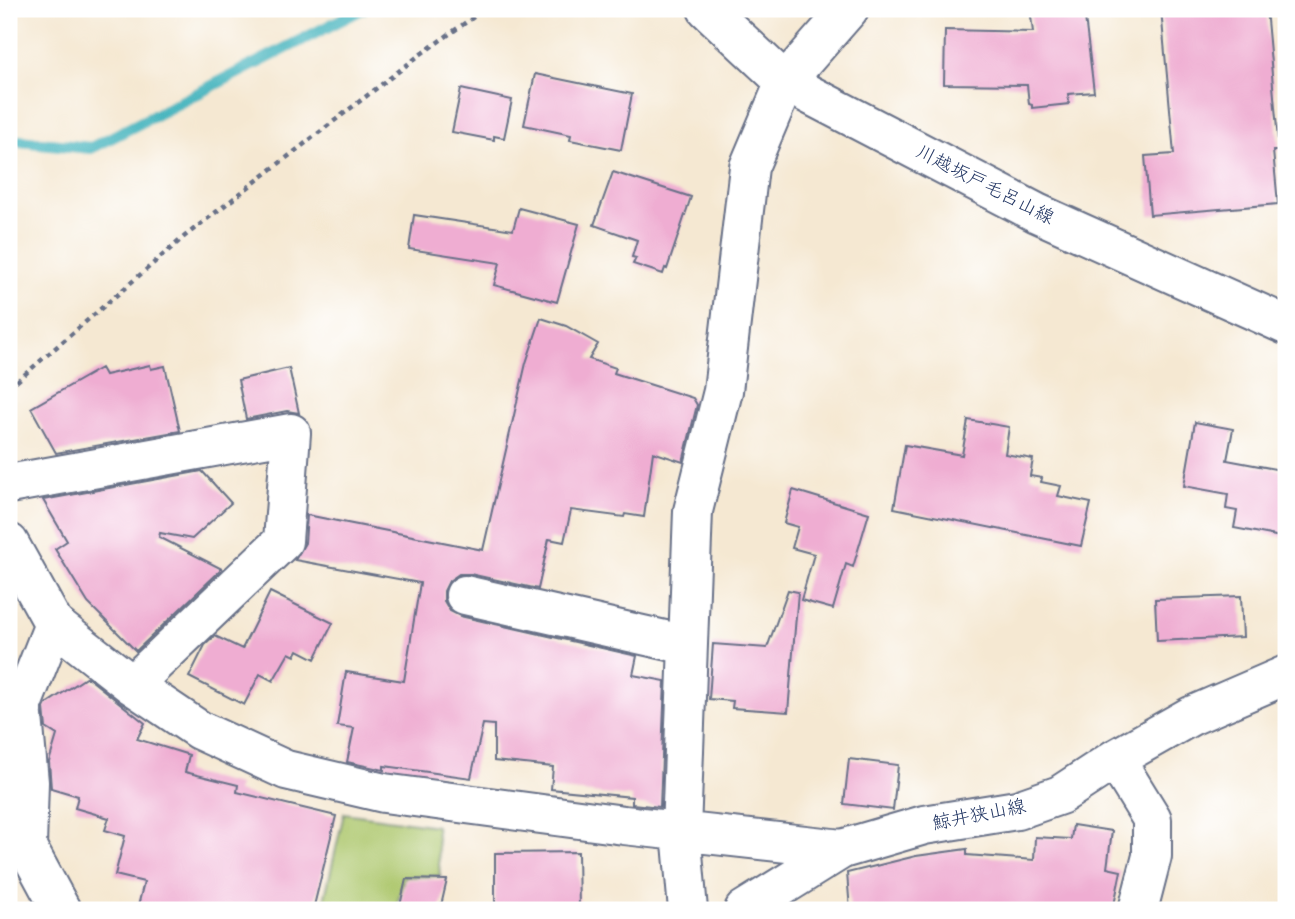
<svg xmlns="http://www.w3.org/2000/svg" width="1295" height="919" font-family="'Architects Daughter','Klee One',sans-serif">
	<rect width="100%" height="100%" fill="#fff"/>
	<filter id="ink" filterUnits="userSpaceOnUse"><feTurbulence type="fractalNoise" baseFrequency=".0143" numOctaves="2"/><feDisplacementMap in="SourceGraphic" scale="14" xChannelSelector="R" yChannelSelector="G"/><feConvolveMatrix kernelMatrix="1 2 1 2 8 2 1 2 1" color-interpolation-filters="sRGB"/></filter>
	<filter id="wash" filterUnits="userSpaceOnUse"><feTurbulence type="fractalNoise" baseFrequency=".00686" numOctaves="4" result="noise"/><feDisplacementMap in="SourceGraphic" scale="28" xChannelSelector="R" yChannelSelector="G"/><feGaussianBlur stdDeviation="1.57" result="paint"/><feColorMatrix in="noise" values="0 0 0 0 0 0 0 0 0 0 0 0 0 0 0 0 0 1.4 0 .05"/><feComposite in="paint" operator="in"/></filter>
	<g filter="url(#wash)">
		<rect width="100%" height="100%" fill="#f5e8d2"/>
		<!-- green -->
		<path fill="#adc76d" stroke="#647b66" stroke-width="2" d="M 344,813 L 436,826 L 440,876 L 404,877 L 396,910 L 322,910 Z"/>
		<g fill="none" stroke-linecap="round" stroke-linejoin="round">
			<!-- stream -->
			<path stroke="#45b4bd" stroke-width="12" d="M 9,140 L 91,148 L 362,9"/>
		</g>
		<g id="blocks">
			<!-- building -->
			<path fill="#efadd2" d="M 1030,9 L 1084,9 L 1094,92 L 1068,94 L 1069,104 L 1032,108 L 1032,105 L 1029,104 L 1027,85 L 944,84 L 945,30 L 1033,32 Z
				M 1161,9 L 1266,9 L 1279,151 L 1273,151 L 1278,204 L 1150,215 L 1145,156 L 1174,154 Z
				M 535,74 L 632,94 L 621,150 L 570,140 L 571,135 L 524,125 Z
				M 461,89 L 512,100 L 504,138 L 494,136 L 494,140 L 452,132 Z
				M 613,172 L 691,197 L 667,269 L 665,268 L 663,274 L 633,264 L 636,258 L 632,257 L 637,240 L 594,225 Z
				M 519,208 L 579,224 L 557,302 L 494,285 L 500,263 L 409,249 L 414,215 L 513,230 Z
				M 541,318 L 566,326 L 598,344 L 589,359 L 616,368 L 614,373 L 693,398 L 697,405 L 683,462 L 653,452 L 644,517 L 625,514 L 624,517 L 571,510 L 564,542 L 549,539 L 538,589 L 470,574 L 459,574 L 449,581 L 444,591 L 444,601 L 450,611 L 460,616 L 637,656 L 633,675 L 665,681 L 660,807 L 632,804 L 632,797 L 551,789 L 553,767 L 494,761 L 494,725 L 483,724 L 471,778 L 384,766 L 384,770 L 347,762 L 354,728 L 337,726 L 346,672 L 404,681 L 420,583 L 295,560 L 305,543 L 307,515 L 483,550 L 526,363 Z
				M 150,365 L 151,369 L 165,366 L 180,431 L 56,453 L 31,408 L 101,368 L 105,375 Z
				M 289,368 L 299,413 L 287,411 L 246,419 L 238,380 Z
				M 968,420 L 1009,427 L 1005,454 L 1033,459 L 1030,476 L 1042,478 L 1041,482 L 1061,486 L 1058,496 L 1091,503 L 1081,546 L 894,508 L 905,445 L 962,455 Z
				M 1195,422 L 1233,429 L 1227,460 L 1286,471 L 1286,538 L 1234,528 L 1237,511 L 1226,509 L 1228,494 L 1184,486 Z
				M 202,471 L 231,503 L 192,539 L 160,533 L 159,537 L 222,569 L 136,651 L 88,603 L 55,549 L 67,541 L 43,500 Z
				M 793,490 L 869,513 L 853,567 L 846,564 L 833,609 L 801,600 L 814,554 L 792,548 L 798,527 L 784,523 Z
				M 788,590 L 798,592 L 788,712 L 732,708 L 733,701 L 709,699 L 713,644 L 767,648 Z
				M 270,592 L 333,623 L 315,659 L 298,650 L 295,656 L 289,653 L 273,681 L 260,674 L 244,705 L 189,677 L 205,645 L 215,636 L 242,649 Z
				M 1241,596 L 1243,637 L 1157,641 L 1155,599 Z
				M 87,677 L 145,723 L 137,739 L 189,755 L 185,772 L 238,785 L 237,792 L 336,816 L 313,910 L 154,910 L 138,906 L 144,882 L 115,875 L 125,836 L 105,830 L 109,818 L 75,808 L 78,796 L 51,788 L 49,762 L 57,735 L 46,728 L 44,708 L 46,704 Z
				M 849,759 L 898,765 L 893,810 L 844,804 Z
				M 1073,825 L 1112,831 L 1107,868 L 1121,871 L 1113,910 L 850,910 L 847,873 L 916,856 L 967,849 L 967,855 L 1034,860 L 1035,837 L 1071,839 Z
				M 578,852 L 579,910 L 514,910 L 514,907 L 495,907 L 495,853 Z
				M 406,879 L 447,880 L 440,910 L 399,910 Z"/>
		</g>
	</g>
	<g filter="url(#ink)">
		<use href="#blocks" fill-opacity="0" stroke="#677087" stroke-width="2"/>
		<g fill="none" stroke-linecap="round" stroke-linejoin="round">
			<!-- minor casing -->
			<g stroke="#677087" stroke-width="42">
				<path id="minor" d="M 9,484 L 291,433 L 283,541 L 132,685
					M 9,543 L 54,624 L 132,685 L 199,730 L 286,770 L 384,793 L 624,825 L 842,849
					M 465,595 L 687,645
					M 54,624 L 22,705 L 29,782 L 27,847 L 61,910
					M 1115,759 L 1152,819 L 1152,856 L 1138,910
					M 688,910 L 681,831 L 693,511 L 723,391 L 749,167 L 785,82 L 849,9"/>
			</g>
			<!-- major casing -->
			<g stroke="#677087" stroke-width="42">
				<path id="major" d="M 707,9 L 785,82 L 1037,213 L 1286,325
					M 744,910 L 842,849 L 924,825 L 1017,810 L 1060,795 L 1115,759 L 1191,716 L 1286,675"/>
			</g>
			<!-- path -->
			<path stroke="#677087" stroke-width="4.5" stroke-dasharray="5 5" stroke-linecap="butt" d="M 9,388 L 185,236 L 421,54 L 485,9"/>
			<!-- minor -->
			<use href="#minor" stroke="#fff" stroke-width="38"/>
			<!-- major -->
			<use href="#major" stroke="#fff" stroke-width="38"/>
		</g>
	</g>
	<g text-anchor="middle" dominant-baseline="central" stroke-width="7" stroke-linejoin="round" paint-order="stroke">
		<!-- street labels -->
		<g font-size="19" fill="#1b2f5e" stroke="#fff">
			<text transform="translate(985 185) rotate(27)">川越坂戸毛呂山線</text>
			<text transform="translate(979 815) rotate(-11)">鯨井狭山線</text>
		</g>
	</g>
	<!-- margin -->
	<rect width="1295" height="919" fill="none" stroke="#fff" stroke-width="35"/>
</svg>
